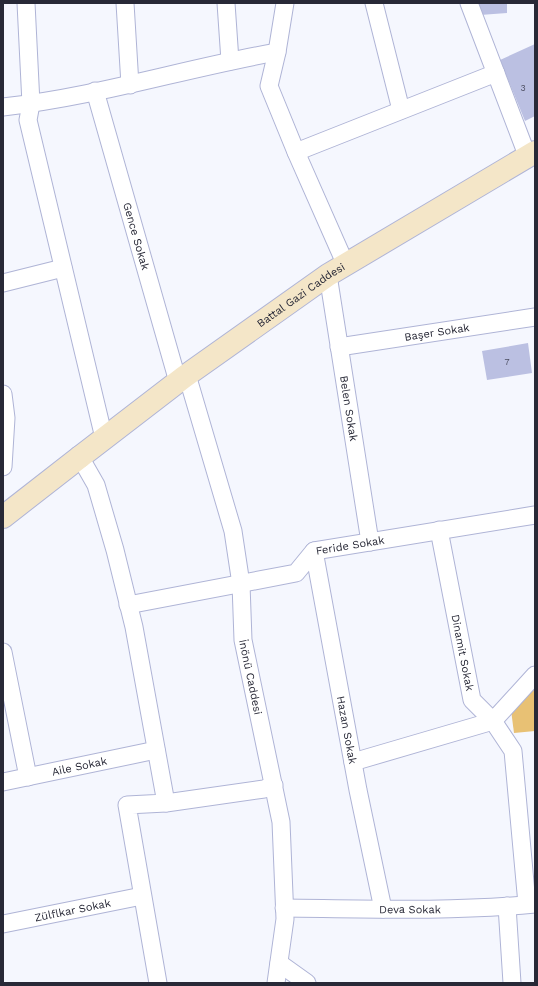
<svg xmlns="http://www.w3.org/2000/svg" width="538" height="986" font-family="'Work Sans',sans-serif">
	<rect width="100%" height="100%" fill="#f5f7fe"/>
	<!-- green -->
	<path fill="#e8c174" d="M 535,686 L 535,731 L 514,733 L 511,710 Z"/>
	<!-- building -->
	<path fill="#bbc0e2" d="M 479,3 L 507,3 L 507,13 L 480,15 Z
		M 535,44 L 535,116 L 525,121 L 500,60 Z
		M 528,343 L 532,373 L 487,380 L 482,351 Z"/>
	<g fill="none" stroke-linecap="round" stroke-linejoin="round">
		<!-- street casing -->
		<g stroke="#afb4d6" stroke-width="19">
			<g id="street">
				<path d="M 26,3 L 31,104 L 28,120 L 104,438"/>
				<path d="M 125,3 L 130,85"/>
				<path d="M 226,3 L 230,61"/>
				<path d="M 285,3 L 277,52 L 269,86 L 296,152 L 345,263"/>
				<path d="M 374,3 L 401,110"/>
				<path d="M 469,3 L 527,155"/>
				<path id="s1" d="M 95,91 L 178,382"/>
				<path d="M 3,107 C 96,97 186,68 277,52"/>
				<path d="M 296,152 L 496,73"/>
				<path id="s2" d="M 328,275 L 370,542"/>
				<path d="M 3,283 L 63,268"/>
				<path id="s3" d="M 339,347 L 535,317"/>
				<path id="s4" d="M 187,375 L 233,531 L 241,584 L 243,640 L 281,822 L 285,919 L 276,983"/>
				<path d="M 3,394 L 6,418 L 3,467"/>
				<path d="M 80,457 L 96,485 L 115,550 L 134,627 L 166,803 L 127,805 L 158,983"/>
				<path id="s5" d="M 439,530 L 472,700 L 493,721 L 513,751 L 527,904"/>
				<path id="s6" d="M 314,551 L 358,790 L 383,909"/>
				<path id="s7" d="M 128,605 L 296,573 L 314,551 L 535,515"/>
				<path d="M 3,652 L 28,777"/>
				<path d="M 353,762 L 493,721 L 535,675"/>
				<path id="s8" d="M 3,782 L 156,750"/>
				<path d="M 166,803 L 264,789 L 274,785"/>
				<path d="M 507,906 L 512,983"/>
				<path id="s9" d="M 284,908 C 368,909 452,912 535,904"/>
				<path id="s10" d="M 3,924 L 142,896"/>
				<path d="M 279,963 L 307,983"/>
			</g>
		</g>
		<!-- secondary casing -->
		<g stroke="#afb4d6" stroke-width="24">
			<g id="secondary">
				<path id="s11" d="M 80,457 L 184,377 L 328,275 L 535,152"/>
				<path d="M 3,517 L 80,457"/>
			</g>
		</g>
		<!-- street -->
		<use href="#street" stroke="#fff" stroke-width="17"/>
		<!-- secondary -->
		<use href="#secondary" stroke="#f4e6c8" stroke-width="22"/>
	</g>
	<g text-anchor="middle" dominant-baseline="central" stroke-width="3" stroke-linejoin="round" paint-order="stroke">
		<!-- number labels -->
		<g font-size="9" fill="#4d4f62">
			<text x="523" y="88">3</text>
			<text x="507" y="362">7</text>
		</g>
		<!-- street labels -->
		<g font-size="11" fill="#282937" stroke="#fff">
			<text stroke="none"><textPath href="#s1" startOffset="151">Gence Sokak</textPath></text>
			<text stroke="none"><textPath href="#s11" startOffset="274">Battal Gazi Caddesi</textPath></text>
			<text stroke="none"><textPath href="#s3" startOffset="99">Başer Sokak</textPath></text>
			<text stroke="none"><textPath href="#s2" startOffset="135">Belen Sokak</textPath></text>
			<text stroke="none"><textPath href="#s7" startOffset="236">Feride Sokak</textPath></text>
			<text stroke="none"><textPath href="#s5" startOffset="125">Dinamit Sokak</textPath></text>
			<text stroke="none"><textPath href="#s4" startOffset="310">İnönü Caddesi</textPath></text>
			<text stroke="none"><textPath href="#s6" startOffset="182">Hazan Sokak</textPath></text>
			<text stroke="none"><textPath href="#s8" startOffset="78">Aile Sokak</textPath></text>
			<text stroke="none"><textPath href="#s9" startOffset="126">Deva Sokak</textPath></text>
			<text stroke="none"><textPath href="#s10" startOffset="71">Zülflkar Sokak</textPath></text>
		</g>
	</g>
	<!-- border -->
	<rect width="538" height="986" fill="none" stroke="#282937" stroke-width="8"/>
</svg>
